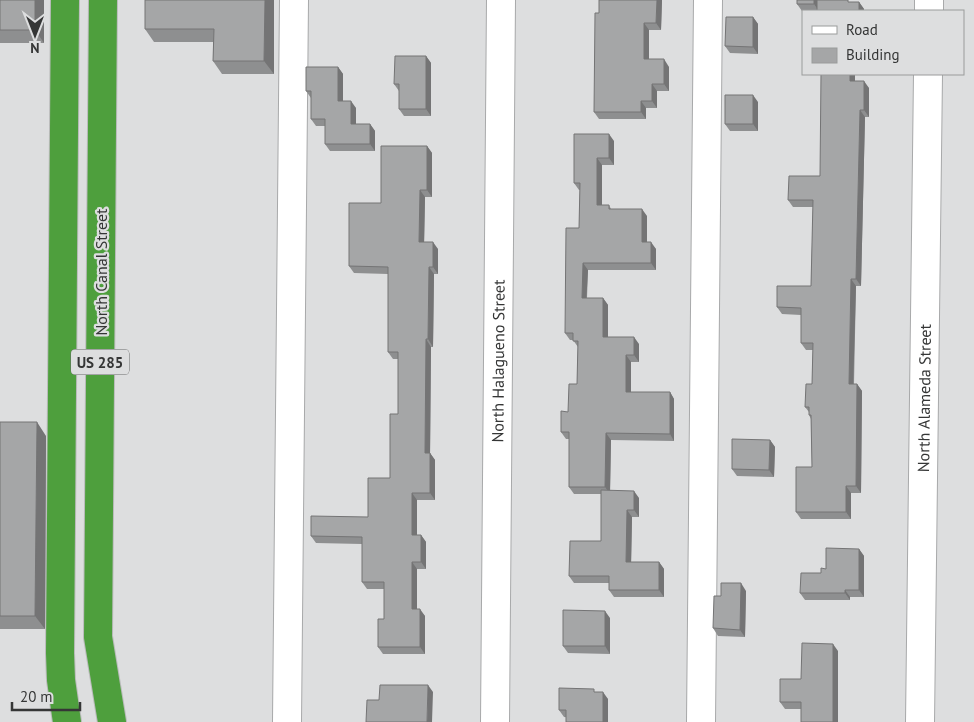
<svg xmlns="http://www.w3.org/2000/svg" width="974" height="722" font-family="'PT Sans',sans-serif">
	<rect width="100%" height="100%" fill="#dddedf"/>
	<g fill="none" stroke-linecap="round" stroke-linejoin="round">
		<!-- minor casing -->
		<g stroke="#a8a9aa" stroke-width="30">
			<g id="minor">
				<path d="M 929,11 L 929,0"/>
				<path d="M 287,722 L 294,0"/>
				<path id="s1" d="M 495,722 L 501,0"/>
				<path d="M 701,722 L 708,0"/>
				<path id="s2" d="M 920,722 L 928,74"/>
			</g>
		</g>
		<!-- highway casing -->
		<g stroke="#babbbb" stroke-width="30">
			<path id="highway" d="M 65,0 L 60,653 L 61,680 L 67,722
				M 103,0 L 98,637 L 112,722"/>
		</g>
		<!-- minor -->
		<use href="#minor" stroke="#fff" stroke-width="28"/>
		<!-- highway -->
		<use href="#highway" stroke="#4e9f3d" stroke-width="28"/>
	</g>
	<!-- wall -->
	<path fill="#8e8f90" d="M 0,0 L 44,0 L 44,43 L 0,43 Z
		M 274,0 L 274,74 L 222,74 L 213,61 L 213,42 L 154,42 L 145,29 Z
		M 662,0 L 661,30 L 649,30 L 649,59 L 669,67 L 669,91 L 657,91 L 657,108 L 646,108 L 646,119 L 599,119 L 594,112 L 599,13 Z
		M 859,2 L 864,9 L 864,11 L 802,11 L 797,4 Z
		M 753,17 L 758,24 L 758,54 L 730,53 L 725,46 Z
		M 426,56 L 431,63 L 431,116 L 404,116 L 399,109 L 399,91 L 394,84 Z
		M 338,67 L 343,74 L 343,101 L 356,108 L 356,124 L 370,124 L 375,131 L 375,151 L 330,151 L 325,144 L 325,126 L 316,126 L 311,119 L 311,98 L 306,91 Z
		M 855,74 L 855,81 L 869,88 L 869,117 L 865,117 L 861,286 L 856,286 L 854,384 L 857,384 L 862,391 L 861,493 L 851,493 L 851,519 L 801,519 L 796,512 L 812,467 L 811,419 L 809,415 L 809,412 L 805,407 L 812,384 L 813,350 L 806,350 L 801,343 L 801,315 L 782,314 L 777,307 L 811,286 L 813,207 L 793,207 L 788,200 L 820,176 Z
		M 758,102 L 758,131 L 730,131 L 725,124 Z
		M 574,134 L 614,141 L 614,165 L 602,165 L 602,205 L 609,205 L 611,209 L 647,216 L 647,242 L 656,249 L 656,270 L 588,270 L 587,298 L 603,298 L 608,305 L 608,337 L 639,344 L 639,362 L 631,362 L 631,392 L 670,392 L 674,399 L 674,441 L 611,440 L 610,490 L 639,498 L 639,517 L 632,517 L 631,562 L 659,562 L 664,569 L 664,597 L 614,597 L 609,590 L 609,583 L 574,583 L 569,576 L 601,541 L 601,494 L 574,494 L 569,487 L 569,439 L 566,439 L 561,432 L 568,412 L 577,384 L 578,347 L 573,340 L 570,340 L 565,333 L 579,228 L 580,190 L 579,190 L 574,183 Z
		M 427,146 L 432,153 L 432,197 L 425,197 L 424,242 L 438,249 L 438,274 L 434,274 L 433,347 L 431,347 L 430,453 L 435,460 L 435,500 L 417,500 L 417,535 L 421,535 L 426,542 L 426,569 L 417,569 L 417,609 L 425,616 L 425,654 L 383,654 L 378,647 L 384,619 L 384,589 L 367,589 L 362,582 L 362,544 L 316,543 L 311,536 L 368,517 L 390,478 L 398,414 L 398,359 L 393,359 L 388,352 L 388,274 L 354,273 L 349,266 L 381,203 Z
		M 0,422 L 46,436 L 45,629 L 0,629 Z
		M 770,440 L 775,447 L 774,477 L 737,476 L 732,469 Z
		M 859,549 L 864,556 L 864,597 L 850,597 L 850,600 L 805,600 L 800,593 L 821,573 L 826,569 Z
		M 746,591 L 745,637 L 718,636 L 713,628 L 721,596 Z
		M 610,618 L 610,654 L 568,653 L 563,646 Z
		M 838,651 L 838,722 L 801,722 L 801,709 L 785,709 L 780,702 L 801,679 Z
		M 596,692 L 608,699 L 608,722 L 564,717 L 559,710 Z"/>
	<!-- shaded-wall -->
	<path fill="#747475" d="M 35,0 L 44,0 L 44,43 L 35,30 Z
		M 265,0 L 274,0 L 274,74 L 264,61 Z
		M 657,0 L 662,0 L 661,30 L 656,23 Z
		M 814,0 L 819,0 L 819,11 L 814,4 Z
		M 859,2 L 864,9 L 864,11 L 859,11 Z
		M 753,17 L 758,24 L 758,54 L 753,47 Z
		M 644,23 L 649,30 L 649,66 L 644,59 Z
		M 426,56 L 431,63 L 431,116 L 426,109 Z
		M 664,59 L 669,67 L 669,91 L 664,84 Z
		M 338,67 L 343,74 L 343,108 L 338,101 Z
		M 850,74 L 855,74 L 855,88 L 850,81 Z
		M 864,81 L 869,88 L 869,117 L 864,110 Z
		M 652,84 L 657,91 L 657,108 L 652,101 Z
		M 753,95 L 758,102 L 758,131 L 753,124 Z
		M 351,101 L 356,108 L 356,131 L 351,124 Z
		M 641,101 L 646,108 L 646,119 L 641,112 Z
		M 860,110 L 865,117 L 861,286 L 856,279 Z
		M 370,124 L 375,131 L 375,151 L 370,144 Z
		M 609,134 L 614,141 L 614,165 L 609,158 Z
		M 427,146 L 432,153 L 432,197 L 427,190 Z
		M 597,158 L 602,165 L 602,212 L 597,205 Z
		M 420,190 L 425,197 L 424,249 L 419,242 Z
		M 642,209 L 647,216 L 647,249 L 642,242 Z
		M 433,242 L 438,249 L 438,274 L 433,267 Z
		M 651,242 L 656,249 L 656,270 L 651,263 Z
		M 583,263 L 588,270 L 586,305 L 582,298 Z
		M 429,267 L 434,274 L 433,347 L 428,339 Z
		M 851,279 L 856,286 L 853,391 L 849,384 Z
		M 603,298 L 608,305 L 608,344 L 603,337 Z
		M 634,337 L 639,344 L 639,362 L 634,355 Z
		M 426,339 L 431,347 L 430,460 L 425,453 Z
		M 626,355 L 631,362 L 631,399 L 626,392 Z
		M 857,384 L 862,391 L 861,493 L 856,486 Z
		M 670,392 L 674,399 L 674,441 L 670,434 Z
		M 37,422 L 46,436 L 45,629 L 35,616 Z
		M 606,433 L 611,440 L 610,494 L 605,487 Z
		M 770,440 L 775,447 L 774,477 L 769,470 Z
		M 430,453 L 435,460 L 435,500 L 430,493 Z
		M 846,486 L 851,493 L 851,519 L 846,512 Z
		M 634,491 L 639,498 L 639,517 L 634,510 Z
		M 412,493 L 417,500 L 417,542 L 412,535 Z
		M 627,510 L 632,517 L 631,569 L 626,562 Z
		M 421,535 L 426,542 L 426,569 L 421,562 Z
		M 859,549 L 864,556 L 864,597 L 859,590 Z
		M 412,562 L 417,569 L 417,616 L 412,609 Z
		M 659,562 L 664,569 L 664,597 L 659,590 Z
		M 741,583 L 746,591 L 745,637 L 740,630 Z
		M 845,590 L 850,597 L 850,600 L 845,593 Z
		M 420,609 L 425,616 L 425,654 L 420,647 Z
		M 605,611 L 610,618 L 610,654 L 605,646 Z
		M 833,644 L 838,651 L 838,722 L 833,722 Z
		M 428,685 L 433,692 L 432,722 L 427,722 Z
		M 603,692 L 608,699 L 608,722 L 603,722 Z"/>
	<!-- building -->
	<path fill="#a5a6a7" stroke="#747475" d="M 0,0 L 35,0 L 35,30 L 0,30 Z
		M 145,0 L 265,0 L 264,61 L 213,61 L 214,29 L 145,29 Z
		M 599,0 L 657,0 L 656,23 L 644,23 L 644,59 L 664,59 L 664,84 L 652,84 L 652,101 L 641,101 L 641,112 L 594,112 L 595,13 L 599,13 Z
		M 797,0 L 814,0 L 814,4 L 797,4 Z
		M 817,0 L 848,0 L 848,2 L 859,2 L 859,11 L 817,11 Z
		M 726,17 L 753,17 L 753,47 L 725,46 Z
		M 395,56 L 426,56 L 426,109 L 399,109 L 399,84 L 394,84 Z
		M 306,67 L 338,67 L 338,101 L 351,101 L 351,124 L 370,124 L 370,144 L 325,144 L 325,119 L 311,119 L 311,91 L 306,91 Z
		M 821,74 L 850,74 L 850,81 L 864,81 L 864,110 L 860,110 L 856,279 L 851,279 L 849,384 L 857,384 L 856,486 L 846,486 L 846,512 L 796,512 L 796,467 L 812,467 L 811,415 L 809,415 L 809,407 L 805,407 L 806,384 L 812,384 L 813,343 L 801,343 L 801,308 L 777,307 L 777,286 L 811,286 L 813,200 L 788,200 L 789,176 L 820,176 Z
		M 725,95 L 753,95 L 753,124 L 725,124 Z
		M 574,134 L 609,134 L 609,158 L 597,158 L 597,205 L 609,205 L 609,209 L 642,209 L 642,242 L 651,242 L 651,263 L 583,263 L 582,298 L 603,298 L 603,337 L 634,337 L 634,355 L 626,355 L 626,392 L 670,392 L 670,434 L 606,433 L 605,487 L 569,487 L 569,432 L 561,432 L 561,411 L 568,412 L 569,384 L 577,384 L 578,341 L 573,341 L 573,333 L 565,333 L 566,228 L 579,228 L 580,183 L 574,183 Z
		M 381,146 L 427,146 L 427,190 L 420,190 L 419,242 L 433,242 L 433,267 L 429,267 L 428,339 L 426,339 L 425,453 L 430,453 L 430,493 L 412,493 L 412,535 L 421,535 L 421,562 L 412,562 L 412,609 L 420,609 L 420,647 L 378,647 L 378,619 L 384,619 L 384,582 L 362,582 L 362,537 L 311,536 L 311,516 L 368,517 L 368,478 L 390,478 L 390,414 L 398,414 L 398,352 L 388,352 L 388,267 L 349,266 L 349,203 L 381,203 Z
		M 0,422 L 37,422 L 35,616 L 0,616 Z
		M 732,439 L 770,440 L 769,470 L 732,469 Z
		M 601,490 L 634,491 L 634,510 L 627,510 L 626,562 L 659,562 L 659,590 L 609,590 L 609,576 L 569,576 L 570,541 L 601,541 Z
		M 826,548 L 859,549 L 859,590 L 845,590 L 845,593 L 800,593 L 801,573 L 821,573 L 821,568 L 826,569 Z
		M 721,583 L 741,583 L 740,630 L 713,628 L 714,596 L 721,596 Z
		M 563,610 L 605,611 L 605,646 L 563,646 Z
		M 802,643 L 833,644 L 833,722 L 801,722 L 801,702 L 780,702 L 780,679 L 801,679 Z
		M 380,685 L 428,685 L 427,722 L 366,722 L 367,700 L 379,700 Z
		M 559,688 L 594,689 L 594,692 L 603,692 L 603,722 L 566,722 L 566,710 L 559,710 Z"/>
	<g text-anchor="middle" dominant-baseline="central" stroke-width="4.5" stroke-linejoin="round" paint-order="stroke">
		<!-- shield labels -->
		<rect fill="#dddedf" stroke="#676869" stroke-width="1" x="71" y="349.5" width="58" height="25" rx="4"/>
		<g font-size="15" font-weight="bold" fill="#353636">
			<text x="100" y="362">US 285</text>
		</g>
		<!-- street labels -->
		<g font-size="16" fill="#353636" stroke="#dddedf">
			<text transform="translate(101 272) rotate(-90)">North Canal Street</text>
			<text stroke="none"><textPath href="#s1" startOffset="361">North Halagueno Street</textPath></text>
			<text stroke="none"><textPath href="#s2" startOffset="324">North Alameda Street</textPath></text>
		</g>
	</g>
	<!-- legend -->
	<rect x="802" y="10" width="162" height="65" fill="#dddedf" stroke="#9a9b9b"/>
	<rect x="812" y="26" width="25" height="8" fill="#ffffff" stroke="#9a9b9b"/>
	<text x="846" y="35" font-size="15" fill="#353636">Road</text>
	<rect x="812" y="48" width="25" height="15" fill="#a5a6a7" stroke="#9a9b9b"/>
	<text x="846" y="60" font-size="15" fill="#353636">Building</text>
	<!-- north arrow -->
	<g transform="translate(35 35) rotate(180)" stroke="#dddedf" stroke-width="4" paint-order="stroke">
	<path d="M0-4L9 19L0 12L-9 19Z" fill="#353636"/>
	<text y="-8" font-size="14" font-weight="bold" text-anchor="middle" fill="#353636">N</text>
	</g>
	<!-- scale -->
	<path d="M12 702v8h68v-8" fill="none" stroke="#353636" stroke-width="2.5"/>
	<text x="20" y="702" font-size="15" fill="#353636" stroke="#dddedf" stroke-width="4" paint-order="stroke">20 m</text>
</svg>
